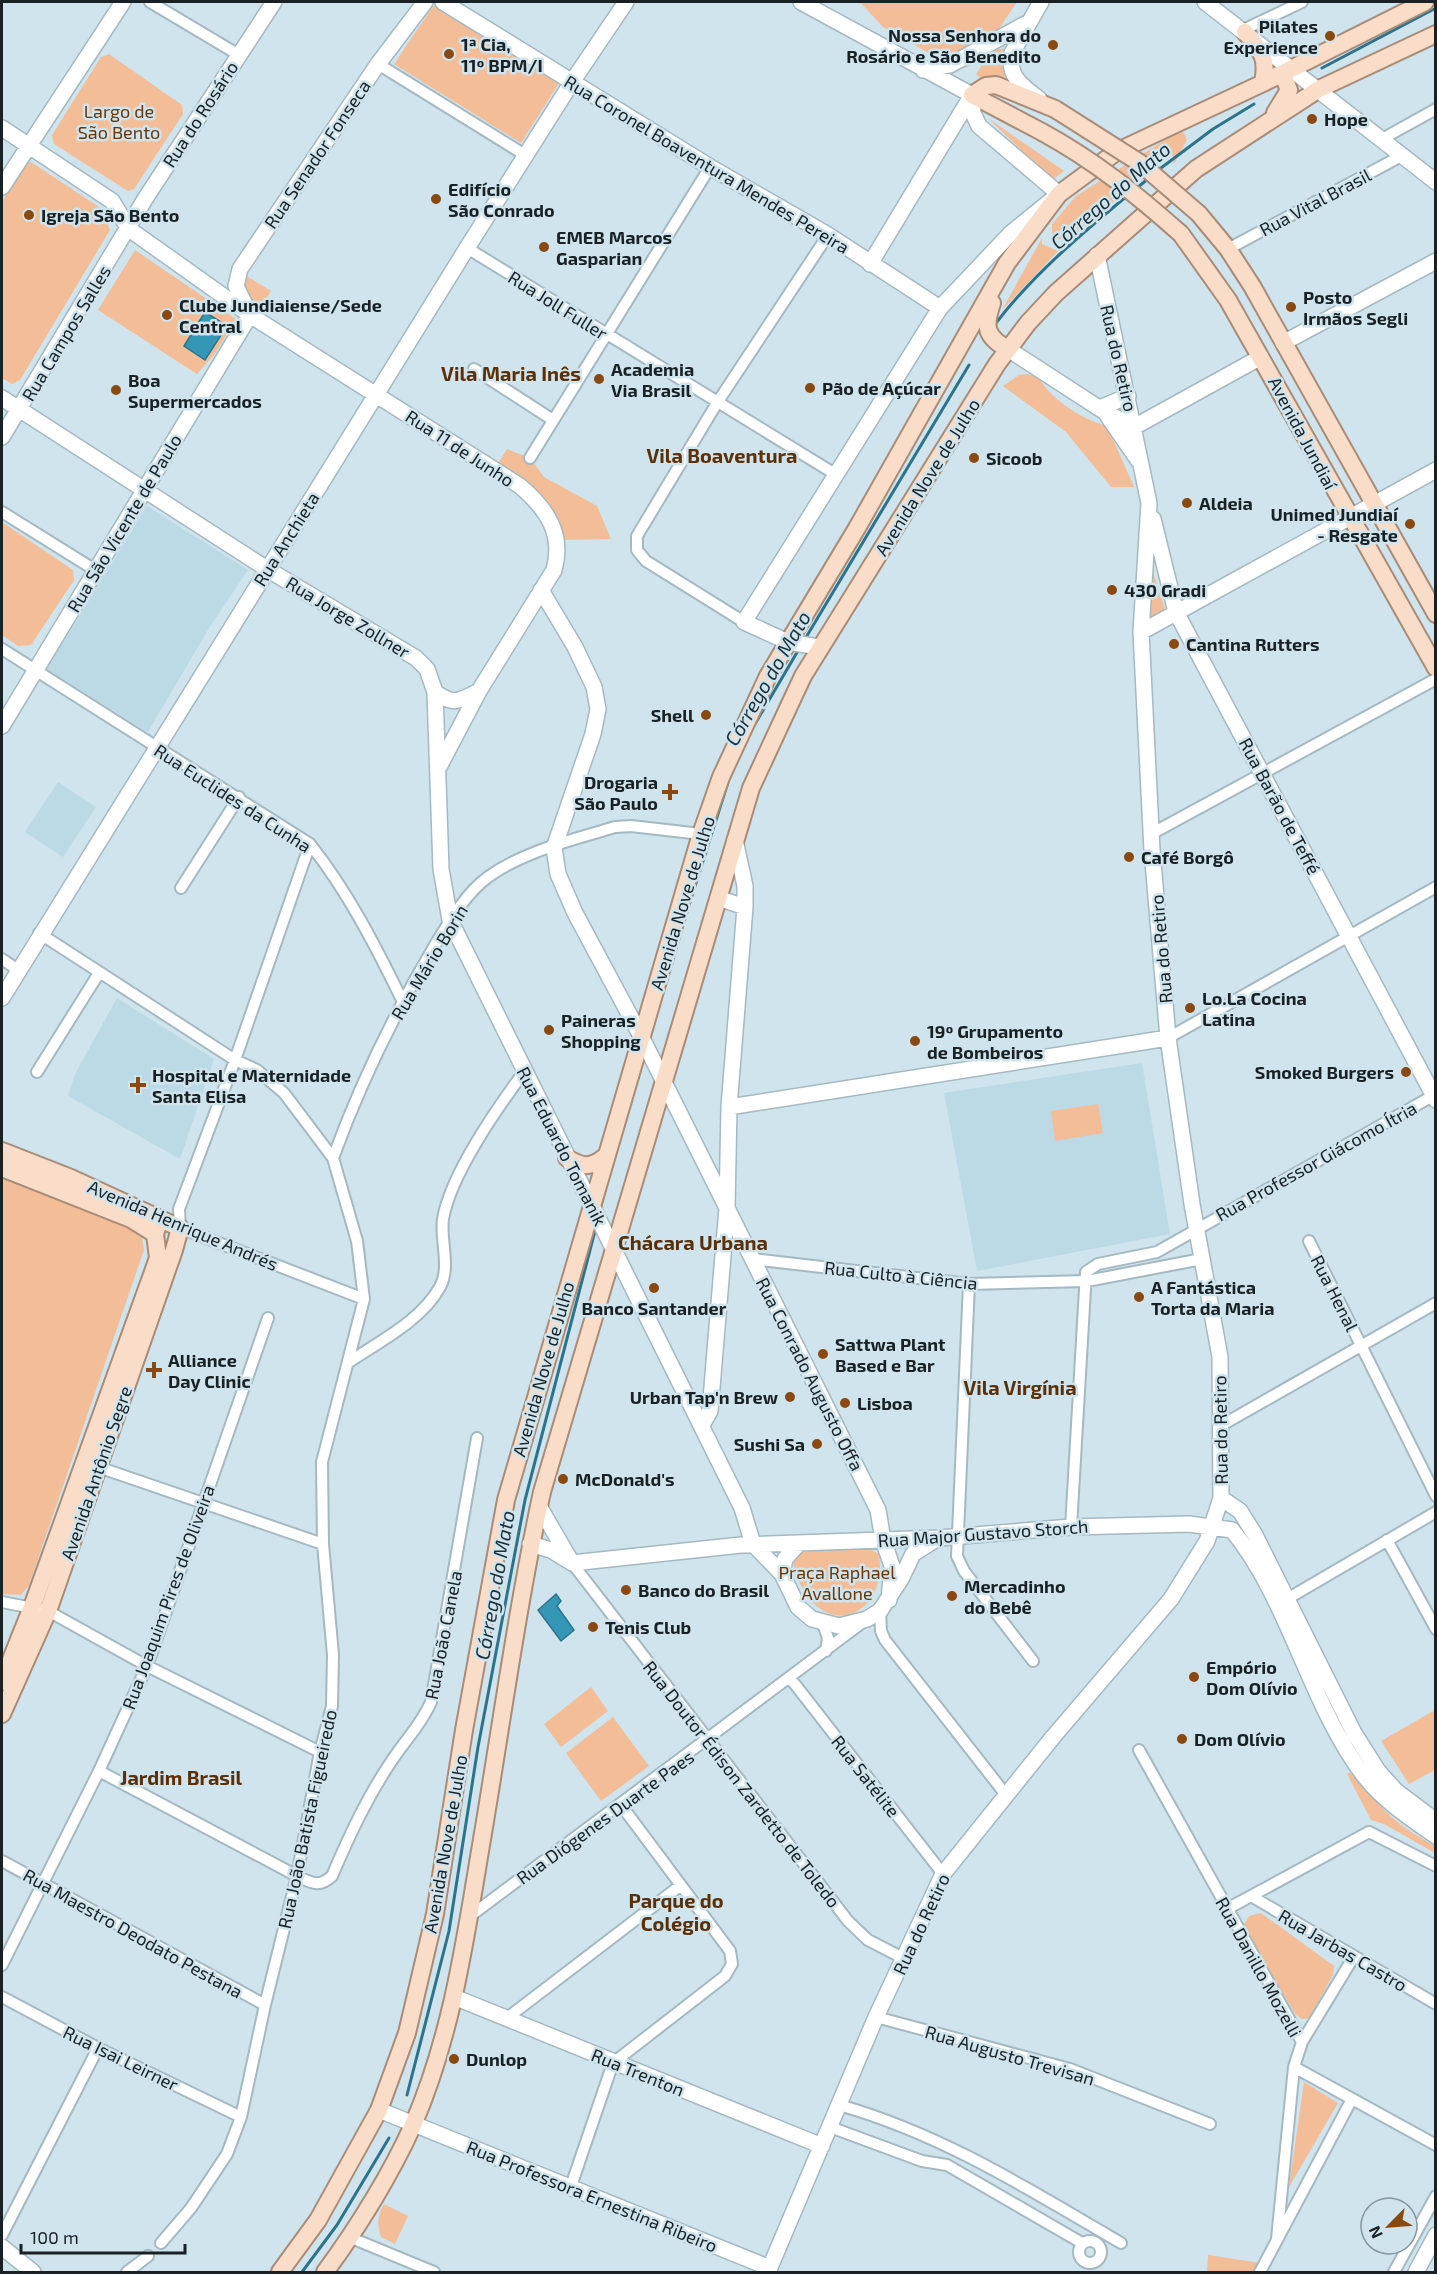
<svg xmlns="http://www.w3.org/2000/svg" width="1437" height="2274" font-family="'Exo 2',sans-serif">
	<rect width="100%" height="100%" fill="#cfe4ed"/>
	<!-- built -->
	<path fill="#bcdae6" d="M 147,506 L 248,570 L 209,628 L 148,732 L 47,669 Z
		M 58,782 L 96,807 L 63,857 L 25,832 Z
		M 117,998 L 214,1059 L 180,1159 L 68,1096 L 75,1074 Z
		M 1142,1063 L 1170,1234 L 977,1271 L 944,1093 Z"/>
	<!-- green -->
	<path fill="#f3bd97" d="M 860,2 L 1017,2 L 975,64 L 958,70 L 883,27 Z
		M 434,5 L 559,83 L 521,143 L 394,64 Z
		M 993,49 L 1022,49 L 1006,81 L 985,82 L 976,74 Z
		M 109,54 L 182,105 L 183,114 L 134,189 L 128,191 L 54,144 L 52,135 L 101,57 Z
		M 988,118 L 1064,171 L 1052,180 Z
		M 1179,131 L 1184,133 L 1187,140 L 1174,164 L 1172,151 L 1069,240 L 1052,238 L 1052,224 L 1076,196 Z
		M 31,162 L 102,209 L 110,230 L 20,380 L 12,384 L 2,378 L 2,202 L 24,163 Z
		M 1042,238 L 1042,244 L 1058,251 L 1002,310 Z
		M 135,250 L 236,319 L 214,355 L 197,374 L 98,310 Z
		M 240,272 L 271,291 L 257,313 L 227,291 Z
		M 1027,374 L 1038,377 C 1052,400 1081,419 1107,426 L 1134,487 L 1111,487 L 1066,432 L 1003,386 L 1019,375 Z
		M 507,449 L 530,458 L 544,477 L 597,506 L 611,539 L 563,540 L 538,492 L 496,467 Z
		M 2,522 L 73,570 L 74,580 L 31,645 L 18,646 L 2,635 Z
		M 1151,566 L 1165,610 L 1147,621 Z
		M 1098,1104 L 1103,1133 L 1055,1141 L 1051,1111 Z
		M 2,1177 L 130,1228 L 142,1238 L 144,1250 L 29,1585 L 21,1595 L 2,1594 Z
		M 867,1548 L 879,1554 C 889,1622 813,1645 793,1563 L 800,1552 Z
		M 591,1687 L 608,1711 L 561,1747 L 544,1724 Z
		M 1435,1710 L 1435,1770 L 1409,1784 L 1381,1741 Z
		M 613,1717 L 649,1766 L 601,1801 L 566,1753 Z
		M 1354,1771 C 1381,1810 1393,1823 1435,1846 L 1435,1853 L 1384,1824 L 1371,1820 L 1347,1774 Z
		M 1261,1913 L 1334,1966 L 1333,1975 L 1309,2018 L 1302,2019 L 1296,2015 L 1248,1935 L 1244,1924 L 1249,1916 Z
		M 1304,2082 L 1338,2103 L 1289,2187 Z
		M 384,2204 L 408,2216 L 395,2244 L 381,2237 C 377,2224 377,2216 384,2204 Z
		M 1208,2255 L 1261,2263 L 1255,2272 L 1207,2272 Z"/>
	<!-- water -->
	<path fill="#3597b6" stroke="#2d748a" stroke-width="1.5" d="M 205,312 L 227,326 L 205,360 L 184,346 Z
		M 556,1594 L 561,1601 L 557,1606 L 574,1630 L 561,1641 L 538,1610 Z"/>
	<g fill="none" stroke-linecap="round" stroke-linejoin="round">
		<!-- stream -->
		<path stroke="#2d748a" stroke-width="3" d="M 1322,68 L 1436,8
			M 1157,171 L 1213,129 L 1254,104
			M 1137,188 L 1150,177
			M 996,323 C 1033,275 1080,235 1127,196
			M 805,639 L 969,365
			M 752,729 L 799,649
			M 684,921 L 729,779
			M 600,1209 L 607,1183
			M 407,2095 L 449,1931 L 478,1747 L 525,1500 L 596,1227
			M 302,2272 L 337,2225 L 389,2138"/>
		<!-- street casing -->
		<g stroke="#a4b9c1" stroke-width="14">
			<path id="street" d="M 150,2 L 239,55
				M 1243,30 L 1302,2
				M 378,64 L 525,155
				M 1382,139 L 1436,109
				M 467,248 L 835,474
				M 1228,249 L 1403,155
				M 474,369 L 553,420
				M 530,458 L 710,167
				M 2,512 L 95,570
				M 744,622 L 646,561 L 637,550 L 637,536 L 717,403 L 828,235
				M 2,649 L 310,844 C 348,892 375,945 402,1000
				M 1151,834 L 1436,679
				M 310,844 L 235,1060 L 179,1209 L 180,1228 L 364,1299
				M 181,888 L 239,797
				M 39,933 L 235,1060 L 257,1070 L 284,1093 L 333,1158 L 357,1241 L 364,1299 L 322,1462 L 323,1544 L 333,1655 L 332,1706 L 320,1752 L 297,1876 L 265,2005 L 241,2117 L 227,2154 L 191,2208 L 161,2243
				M 2,959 L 18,970
				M 1168,1038 L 1436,887
				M 37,1072 L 99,973
				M 333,1158 C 360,1084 395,1012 435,945 C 449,922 466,893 488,877 C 524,851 573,840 615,827 L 631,826 L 701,834
				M 1309,1241 L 1436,1496
				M 752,1259 L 969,1284 L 1087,1281 L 1202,1259
				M 969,1284 L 957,1556 L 964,1571 L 1033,1661
				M 349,1362 C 380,1341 421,1321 440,1287 C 451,1267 440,1240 443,1219 C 450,1176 497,1108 524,1072
				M 1222,1425 L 1436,1303
				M 98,1467 L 323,1544
				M 1071,1527 L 1086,1272 L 1098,1264 L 1157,1252 L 1436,1094
				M 1387,1540 L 1436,1629
				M 572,1563 L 848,1921 L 868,1940 L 905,1959
				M 1287,1599 L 1436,1512
				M 2,1602 L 48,1611 L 147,1666 L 320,1752
				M 880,1611 L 881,1631 L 885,1640 L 1006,1795
				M 823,1624 L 828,1638 L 826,1651
				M 790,1678 L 943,1874
				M 1139,1750 L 1302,2042 L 1294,2067 L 1277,2239
				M 99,1771 L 297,1876 C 312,1883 319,1888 332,1876 C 350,1834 369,1793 395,1756 C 408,1737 422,1723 431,1702 L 477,1438
				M 2,1861 L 265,2005
				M 1251,1896 L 1436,2004
				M 1227,1909 L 1369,1832 L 1436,1866
				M 469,1917 L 863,1622
				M 2,1965 L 99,1771 L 147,1666 L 268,1318
				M 2,1997 L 98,2048 L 241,2117
				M 876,2017 L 1070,2069 L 1210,2124
				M 507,2018 L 681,1885
				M 1302,2042 L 1353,1958
				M 1294,2067 L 1436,2145
				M 839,2105 C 942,2134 1030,2190 1121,2243
				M 830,2127 L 922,2161 L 947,2165 L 1082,2243
				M 571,2186 L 613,2063 L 725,1976 L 732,1964 L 730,1951 L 621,1805
				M 2,2235 L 98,2048
				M 349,2237 L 434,2272
				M1079 2252a11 11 0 1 1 22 0a11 11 0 1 1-22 0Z
				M 127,2272 L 148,2256
				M 1260,2272 L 1352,2099
				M 1394,2272 L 1436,2196"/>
		</g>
		<!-- secondary casing -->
		<g stroke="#a4b9c1" stroke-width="18">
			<path id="secondary" d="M 443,2 L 710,167 L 828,235 L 940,308
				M 801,2 L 972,95
				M 1205,2 L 1436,182
				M 923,70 L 950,65 L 1029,22
				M 1039,99 C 1022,86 1007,76 1012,53 L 1041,2
				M 2,128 L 112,201 L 129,229 L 250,315 L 520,486 C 547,509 564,534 554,570 L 479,691 L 439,767
				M 2,187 L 123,2
				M 870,264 L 972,95
				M 1283,343 L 1436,261
				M 1008,349 L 1105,412 L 1134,427 L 1261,357
				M 2,398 L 267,569 L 416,658 L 427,669 L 435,692 L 441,869 L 450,920 L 742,1508 L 753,1544
				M 1100,408 L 1128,396
				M 1107,415 L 1138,460
				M 2,437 L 145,199 L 274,2
				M 1153,519 L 1176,612 L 1436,1100
				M 541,590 L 575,647 L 594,687 L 598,709 L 593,734 L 554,848 L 558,874 L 575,913 L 642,1038 L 878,1510 L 883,1540 L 892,1566 L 889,1600
				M 1141,632 L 1436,470
				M 819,647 L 788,642 L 744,622 L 940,308 L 1011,233 L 1059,194 L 979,126 L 973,113 L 972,95
				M 435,692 C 454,706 459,701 479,691
				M 2,726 L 250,315 L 236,286 L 240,269 L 378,64 L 425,2
				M 718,898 L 745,907
				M 2,998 L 467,248 L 572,82 L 626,2
				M 729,1107 L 1168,1038
				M 702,1425 L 710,1411 L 727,1208 L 729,1107 L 745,907 L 745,886 L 735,840
				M 1221,1498 L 1240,1511 L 1255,1535 L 1354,1733 L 1378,1771 L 1396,1791 L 1436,1821
				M 539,1506 L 572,1563
				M 530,1544 L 551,1550 L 569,1561
				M 753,1544 L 782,1574 L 798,1607 L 812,1619 L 839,1626 L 867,1619 L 880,1611 L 901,1579 L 913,1554 L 935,1540
				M 572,1563 L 741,1545 L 939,1538 L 1071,1527 L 1189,1524 L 1232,1530 C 1289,1599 1310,1706 1365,1777 C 1383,1800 1411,1819 1436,1836
				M 782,1574 L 785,1559 L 799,1543
				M 454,1997 L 822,2146
				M 379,2110 L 770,2268
				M 2,2247 L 33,2272
				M 768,2272 L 876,2017 L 943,1874 L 1053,1737 L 1171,1599 L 1207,1541 L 1221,1498 L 1220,1357 L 1192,1204 L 1168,1038 L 1152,850 L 1141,632 L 1149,503 L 1097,255
				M 1416,2272 L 1436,2235"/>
		</g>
		<!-- primary casing -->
		<g stroke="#a98c78" stroke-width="20">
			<path id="primary" d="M 1245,32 C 1262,52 1268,57 1263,83
				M 1275,113 L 1289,90 L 1285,80 L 1278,75
				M 1042,132 L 972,95 L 986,86 L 996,85 L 1055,109
				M 1199,214 L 1228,249 L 1252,286 L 1436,614
				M 1181,234 L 1228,300 L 1436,668
				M 992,303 C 984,326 985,337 1008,349
				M 2,1151 L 71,1178 L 180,1228 L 174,1250 L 48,1611 L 2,1714
				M 567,1158 C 584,1168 592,1168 607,1155
				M 2,1168 L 131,1219 L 155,1234
				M 2,1682 L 32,1607 L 158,1258 L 155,1234 L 160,1219
				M 280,2272 L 318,2220 L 379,2110 L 407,2033 L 435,1914 L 464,1730 L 506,1500 L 701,834 L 721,777 L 768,676 L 857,528 L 1007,263 L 1059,194 L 1116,152 L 1263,83 L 1425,2
				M 325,2272 C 357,2229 391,2174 413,2125 C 450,2040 464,1948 479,1857 C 500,1735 516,1613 542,1492 L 751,788 L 803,676 L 997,364 L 1028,323 L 1056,293 L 1196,169 L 1319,89 L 1436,34"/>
		</g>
		<!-- street -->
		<use href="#street" stroke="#fff" stroke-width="10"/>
		<!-- secondary -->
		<use href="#secondary" stroke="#fff" stroke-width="15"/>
		<!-- primary -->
		<use href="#primary" stroke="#faddc9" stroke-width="16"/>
		<!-- primary-bridge casing -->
		<g stroke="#a98c78" stroke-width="20" stroke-linecap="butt">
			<path id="primary-bridge" d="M 1055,109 L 1140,163 L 1199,214
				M 1042,132 C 1095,161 1136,194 1181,234"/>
		</g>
		<!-- primary-bridge -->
		<use href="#primary-bridge" stroke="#faddc9" stroke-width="16"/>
	</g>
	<!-- markers -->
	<g fill="#894910" stroke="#cfe4ed" stroke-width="2">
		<circle cx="1330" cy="36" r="6"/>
		<circle cx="1053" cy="45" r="6"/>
		<circle cx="449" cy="54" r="6"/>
		<circle cx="1312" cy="119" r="6"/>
		<circle cx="436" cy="199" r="6"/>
		<circle cx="29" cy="215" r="6"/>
		<circle cx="544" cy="247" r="6"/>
		<circle cx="1291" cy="307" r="6"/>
		<circle cx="167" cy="315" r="6"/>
		<circle cx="599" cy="379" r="6"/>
		<circle cx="810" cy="388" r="6"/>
		<circle cx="116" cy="390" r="6"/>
		<circle cx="974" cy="458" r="6"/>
		<circle cx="1187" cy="503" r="6"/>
		<circle cx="1410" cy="524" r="6"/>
		<circle cx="1112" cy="590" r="6"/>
		<circle cx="1174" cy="644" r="6"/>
		<circle cx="706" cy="715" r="6"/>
		<path d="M667 783h6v6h6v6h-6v6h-6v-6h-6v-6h6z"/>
		<circle cx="1129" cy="857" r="6"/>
		<circle cx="1190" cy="1008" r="6"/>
		<circle cx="549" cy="1030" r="6"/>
		<circle cx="915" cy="1041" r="6"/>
		<circle cx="1406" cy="1072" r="6"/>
		<path d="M135 1076h6v6h6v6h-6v6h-6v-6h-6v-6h6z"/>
		<circle cx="654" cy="1288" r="6"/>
		<circle cx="1139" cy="1297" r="6"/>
		<circle cx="823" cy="1354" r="6"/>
		<path d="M151 1361h6v6h6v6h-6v6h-6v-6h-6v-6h6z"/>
		<circle cx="790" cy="1397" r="6"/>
		<circle cx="845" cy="1403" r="6"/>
		<circle cx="817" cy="1444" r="6"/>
		<circle cx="563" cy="1479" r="6"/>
		<circle cx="626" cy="1590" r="6"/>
		<circle cx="952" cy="1596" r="6"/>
		<circle cx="593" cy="1627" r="6"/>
		<circle cx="1194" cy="1677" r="6"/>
		<circle cx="1182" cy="1739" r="6"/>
		<circle cx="454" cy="2059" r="6"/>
	</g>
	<g text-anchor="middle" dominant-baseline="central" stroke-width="5" stroke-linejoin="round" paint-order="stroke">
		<!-- poi labels -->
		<g font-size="18" font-weight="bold" fill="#192124" stroke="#cfe4ed" text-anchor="start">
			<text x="1318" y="26" text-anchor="end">Pilates<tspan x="1318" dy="21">Experience</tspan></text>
			<text x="1041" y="35" text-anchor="end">Nossa Senhora do<tspan x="1041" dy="21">Rosário e São Benedito</tspan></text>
			<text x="461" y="44">1ª Cia,<tspan x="461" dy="21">11º BPM/I</tspan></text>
			<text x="1324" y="119">Hope</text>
			<text x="448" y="189">Edifício<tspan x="448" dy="21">São Conrado</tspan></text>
			<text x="41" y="215">Igreja São Bento</text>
			<text x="556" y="237">EMEB Marcos<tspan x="556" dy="21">Gasparian</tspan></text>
			<text x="1303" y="297">Posto<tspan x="1303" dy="21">Irmãos Segli</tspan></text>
			<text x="179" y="305">Clube Jundiaiense/Sede<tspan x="179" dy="21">Central</tspan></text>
			<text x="611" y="369">Academia<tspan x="611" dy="21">Via Brasil</tspan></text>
			<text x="128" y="380">Boa<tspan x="128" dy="21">Supermercados</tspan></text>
			<text x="822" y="388">Pão de Açúcar</text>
			<text x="986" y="458">Sicoob</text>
			<text x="1199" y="503">Aldeia</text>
			<text x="1398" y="514" text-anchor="end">Unimed Jundiaí<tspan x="1398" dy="21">- Resgate</tspan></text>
			<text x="1124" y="590">430 Gradi</text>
			<text x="1186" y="644">Cantina Rutters</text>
			<text x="694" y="715" text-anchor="end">Shell</text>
			<text x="658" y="782" text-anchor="end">Drogaria<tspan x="658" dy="21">São Paulo</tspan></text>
			<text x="1141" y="857">Café Borgô</text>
			<text x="1202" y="998">Lo.La Cocina<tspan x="1202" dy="21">Latina</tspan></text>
			<text x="561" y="1020">Paineras<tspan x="561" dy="21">Shopping</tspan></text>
			<text x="927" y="1031">19º Grupamento<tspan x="927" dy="21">de Bombeiros</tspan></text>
			<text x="1394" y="1072" text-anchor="end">Smoked Burgers</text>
			<text x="152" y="1075">Hospital e Maternidade<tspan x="152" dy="21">Santa Elisa</tspan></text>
			<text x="1151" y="1287">A Fantástica<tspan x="1151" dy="21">Torta da Maria</tspan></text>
			<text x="654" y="1308" text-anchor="middle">Banco Santander</text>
			<text x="835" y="1344">Sattwa Plant<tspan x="835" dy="21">Based e Bar</tspan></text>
			<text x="168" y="1360">Alliance<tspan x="168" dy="21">Day Clinic</tspan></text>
			<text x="778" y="1397" text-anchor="end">Urban Tap'n Brew</text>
			<text x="857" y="1403">Lisboa</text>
			<text x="805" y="1444" text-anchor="end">Sushi Sa</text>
			<text x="575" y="1479">McDonald's</text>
			<text x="964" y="1586">Mercadinho<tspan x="964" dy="21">do Bebê</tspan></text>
			<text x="638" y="1590">Banco do Brasil</text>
			<text x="605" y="1627">Tenis Club</text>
			<text x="1206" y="1667">Empório<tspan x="1206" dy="21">Dom Olívio</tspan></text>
			<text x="1194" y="1739">Dom Olívio</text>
			<text x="466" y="2059">Dunlop</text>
		</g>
		<!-- park labels -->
		<g font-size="18" fill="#6a3604" stroke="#cfe4ed">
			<text x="119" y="111">Largo de<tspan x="119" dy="21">São Bento</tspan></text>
			<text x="837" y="1572">Praça Raphael<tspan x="837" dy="21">Avallone</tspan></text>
		</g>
		<!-- street labels -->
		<g font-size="18" fill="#192124" stroke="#cfe4ed">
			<text transform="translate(200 114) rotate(-57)">Rua do Rosário</text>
			<text transform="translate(317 154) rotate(-56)">Rua Senador Fonseca</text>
			<text transform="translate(707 164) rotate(31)">Rua Coronel Boaventura Mendes Pereira</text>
			<text transform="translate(1315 202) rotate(-28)">Rua Vital Brasil</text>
			<text transform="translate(558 305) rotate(32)">Rua Joll Fuller</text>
			<text transform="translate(66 333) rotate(-59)">Rua Campos Salles</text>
			<text transform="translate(1119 358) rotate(77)">Rua do Retiro</text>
			<text transform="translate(1303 433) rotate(62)">Avenida Jundiaí</text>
			<text transform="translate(460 448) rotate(33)">Rua 11 de Junho</text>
			<text transform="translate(927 477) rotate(-58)">Avenida Nove de Julho</text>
			<text transform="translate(124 523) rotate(-59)">Rua São Vicente de Paulo</text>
			<text transform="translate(286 539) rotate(-58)">Rua Anchieta</text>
			<text transform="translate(348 617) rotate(31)">Rua Jorge Zollner</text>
			<text transform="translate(233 798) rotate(33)">Rua Euclides da Cunha</text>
			<text transform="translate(1280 806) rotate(62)">Rua Barão de Teffé</text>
			<text transform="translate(682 903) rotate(-73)">Avenida Nove de Julho</text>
			<text transform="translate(1161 949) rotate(-95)">Rua do Retiro</text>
			<text transform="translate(429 962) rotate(-59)">Rua Mário Borin</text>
			<text transform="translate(562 1146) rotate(63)">Rua Eduardo Tomanik</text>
			<text transform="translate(1316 1161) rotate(-29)">Rua Professor Giácomo Ítria</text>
			<text transform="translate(183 1225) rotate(23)">Avenida Henrique Andrés</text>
			<text transform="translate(901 1275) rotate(6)">Rua Culto à Ciência</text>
			<text transform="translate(1335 1293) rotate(63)">Rua Henal</text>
			<text transform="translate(543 1369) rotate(-74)">Avenida Nove de Julho</text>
			<text transform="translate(810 1374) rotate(63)">Rua Conrado Augusto Offa</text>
			<text transform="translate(1220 1430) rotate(-91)">Rua do Retiro</text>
			<text transform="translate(96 1473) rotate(-71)">Avenida Antônio Segre</text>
			<text transform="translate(983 1533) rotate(-4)">Rua Major Gustavo Storch</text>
			<text transform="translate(168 1597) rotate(-70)">Rua Joaquim Pires de Oliveira</text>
			<text transform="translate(443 1635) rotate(-79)">Rua João Canela</text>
			<text transform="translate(866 1776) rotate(52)">Rua Satélite</text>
			<text transform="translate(742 1784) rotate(52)">Rua Doutor Édison Zardetto de Toledo</text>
			<text transform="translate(605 1817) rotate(-36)">Rua Diógenes Duarte Paes</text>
			<text transform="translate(307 1819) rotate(-78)">Rua João Batista Figueiredo</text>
			<text transform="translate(445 1844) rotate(-80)">Avenida Nove de Julho</text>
			<text transform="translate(921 1924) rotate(-65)">Rua do Retiro</text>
			<text transform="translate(133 1933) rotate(29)">Rua Maestro Deodato Pestana</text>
			<text transform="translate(1343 1950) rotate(30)">Rua Jarbas Castro</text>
			<text transform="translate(1259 1967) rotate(61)">Rua Danillo Mozelli</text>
			<text transform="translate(1010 2055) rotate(16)">Rua Augusto Trevisan</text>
			<text transform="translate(121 2058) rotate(26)">Rua Isai Leirner</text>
			<text transform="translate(638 2072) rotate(22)">Rua Trenton</text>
			<text transform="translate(592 2196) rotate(22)">Rua Professora Ernestina Ribeiro</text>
		</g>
		<!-- water labels -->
		<g font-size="20" font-style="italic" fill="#1b3139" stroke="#cfe4ed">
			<text transform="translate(1110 195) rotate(-41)">Córrego do Mato</text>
			<text transform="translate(767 678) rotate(-60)">Córrego do Mato</text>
			<text transform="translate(494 1585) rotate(-80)">Córrego do Mato</text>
		</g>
		<!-- neighbourhood labels -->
		<g font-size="20" font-weight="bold" fill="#5b2f08" stroke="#cfe4ed">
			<text x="511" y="373">Vila Maria Inês</text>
			<text x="722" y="455">Vila Boaventura</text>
			<text x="693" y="1242">Chácara Urbana</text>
			<text x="1020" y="1387">Vila Virgínia</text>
			<text x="181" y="1777">Jardim Brasil</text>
			<text x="676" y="1900">Parque do<tspan x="676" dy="23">Colégio</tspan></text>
		</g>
	</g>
	<!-- border -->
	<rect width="1437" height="2274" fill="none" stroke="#192124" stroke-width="6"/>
	<!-- north arrow -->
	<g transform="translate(1389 2226) rotate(245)"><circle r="28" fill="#cfe4ed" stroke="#86969d" stroke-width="1.5"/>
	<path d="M0-4.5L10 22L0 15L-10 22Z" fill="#894910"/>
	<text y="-9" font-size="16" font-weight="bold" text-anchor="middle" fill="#192124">N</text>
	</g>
	<!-- scale -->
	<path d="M21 2244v9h164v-9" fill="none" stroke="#192124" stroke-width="3"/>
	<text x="30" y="2244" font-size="18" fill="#192124" stroke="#cfe4ed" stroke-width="4.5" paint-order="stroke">100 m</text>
</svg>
